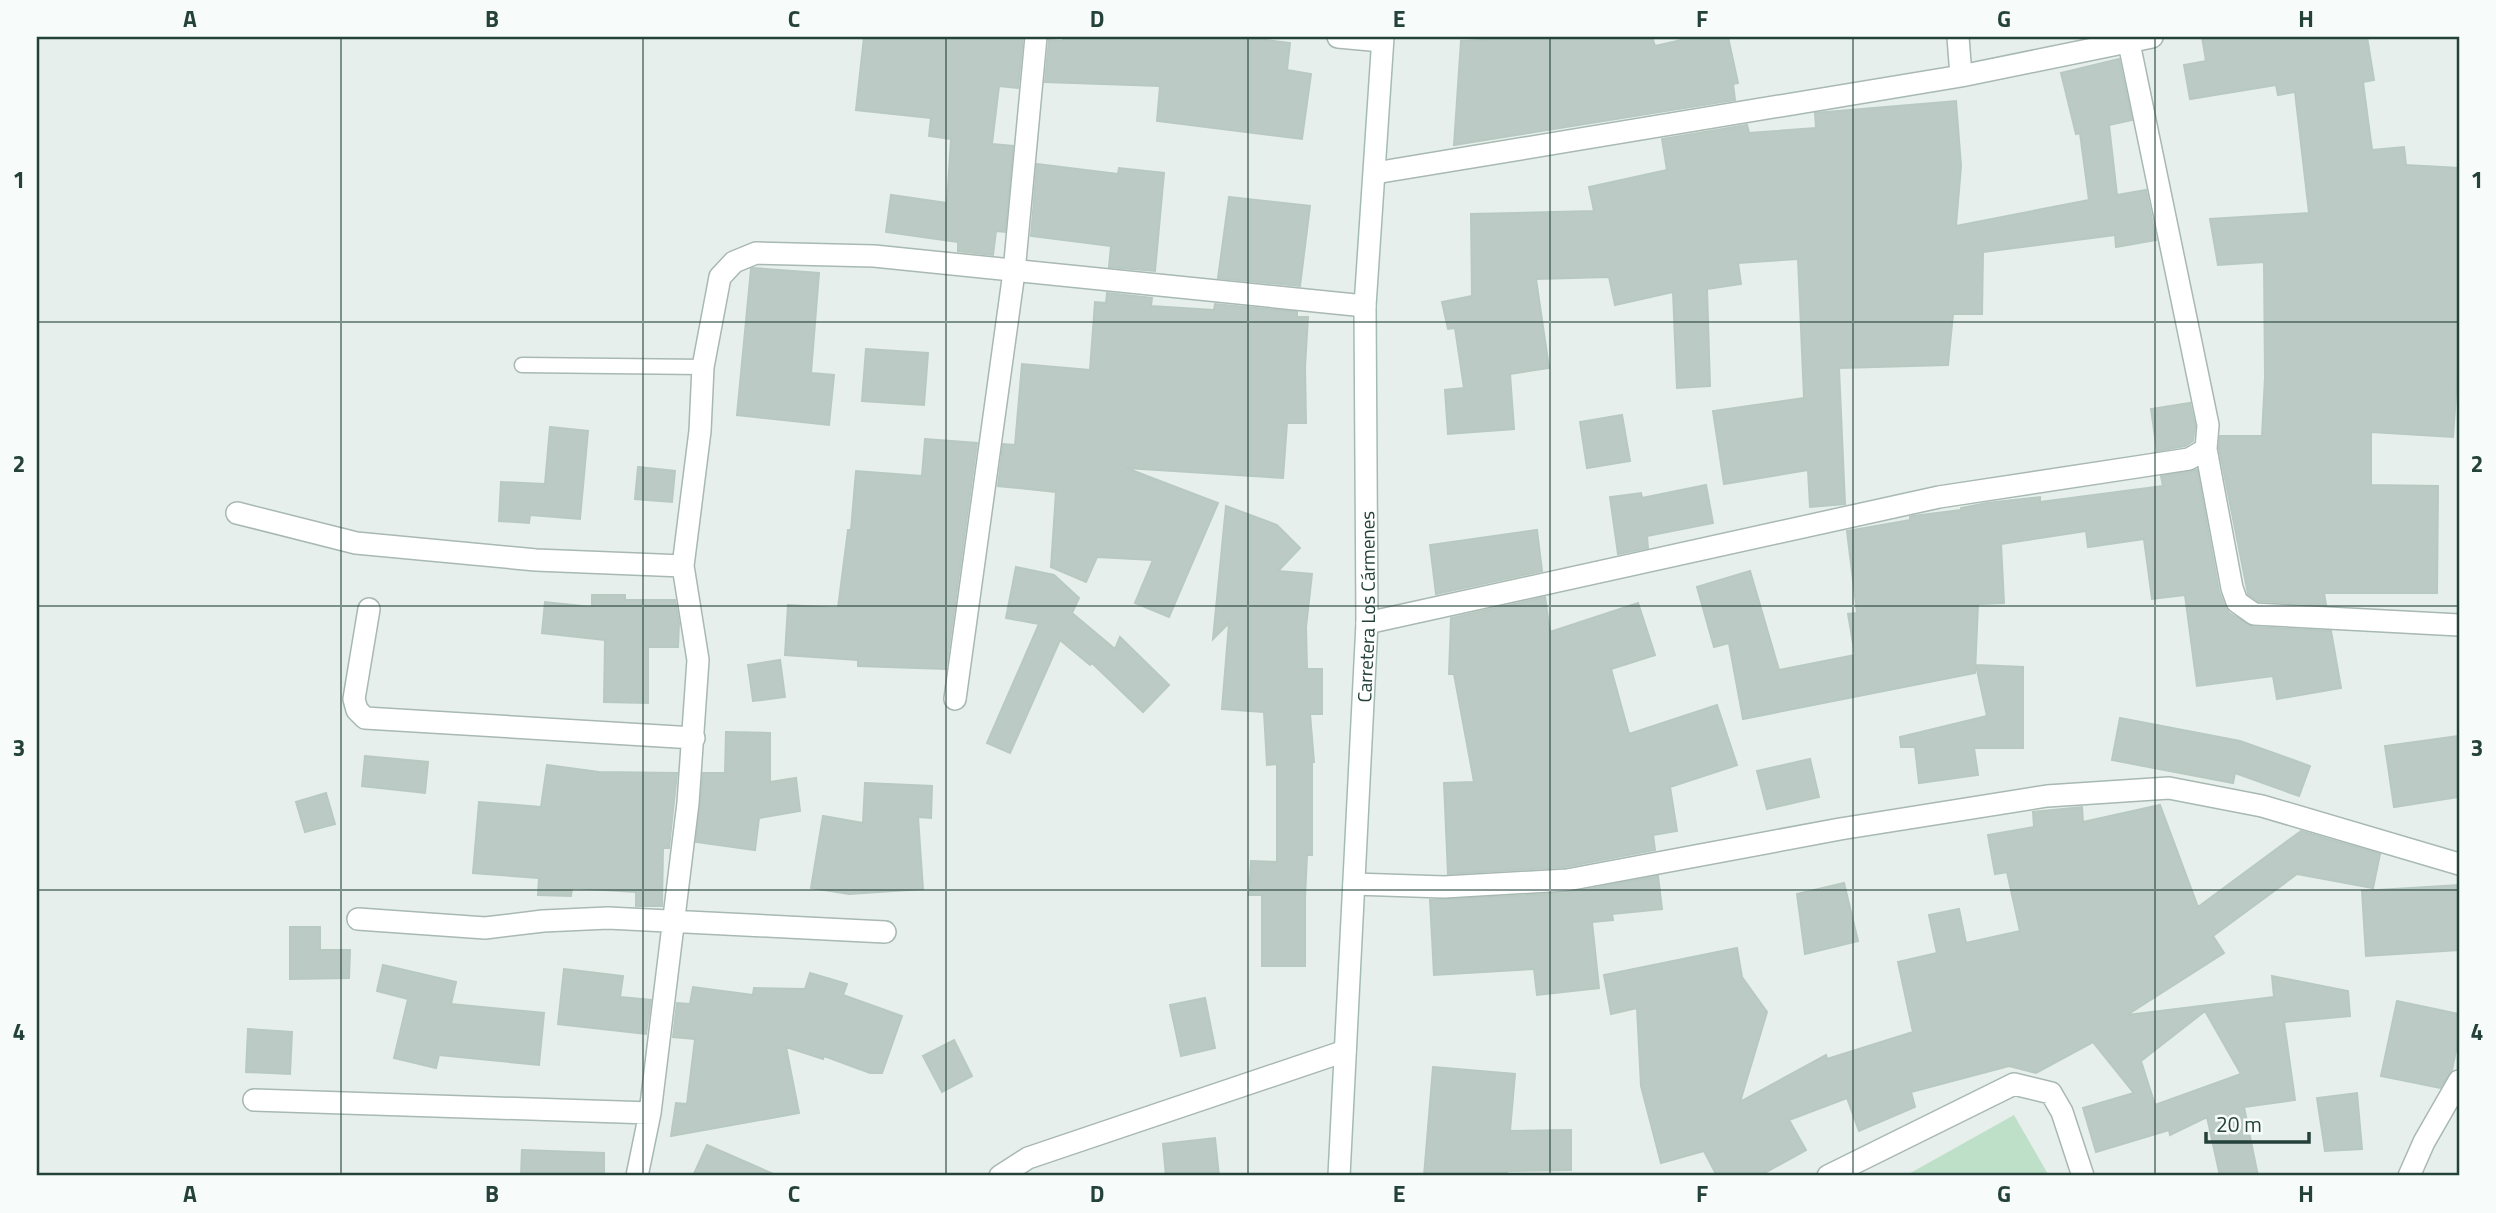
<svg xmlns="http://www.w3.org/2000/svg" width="2496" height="1213" font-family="'Titillium Web',sans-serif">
	<rect width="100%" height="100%" fill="#e6efeb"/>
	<!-- green -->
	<path fill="#bfe0c8" d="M 2014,1115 L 2049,1176 L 1905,1176 Z"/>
	<!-- building -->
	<path fill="#bbcac4" stroke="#b8c9c2" stroke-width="2" fill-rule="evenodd" d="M 864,37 L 1023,37 L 1018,88 L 999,86 L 992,144 L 1013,146 L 1005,232 L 996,231 L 993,255 L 958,251 L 958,242 L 886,232 L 891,195 L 947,203 L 951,139 L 929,136 L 931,118 L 856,110 Z
		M 1063,37 L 1242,37 L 1290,43 L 1287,70 L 1311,74 L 1302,139 L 1157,121 L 1160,86 L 1045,82 L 1049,40 L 1063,41 Z
		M 1546,37 L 1652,37 L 1655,46 L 1695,37 L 1728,37 L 1738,83 L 1733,84 L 1735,100 L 1454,145 L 1461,41 Z
		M 2202,37 L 2367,37 L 2374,80 L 2363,82 L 2372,150 L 2404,147 L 2406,165 L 2459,168 L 2459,353 L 2453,437 L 2371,432 L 2371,485 L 2438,486 L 2437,593 L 2324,593 L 2326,605 L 2258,601 L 2248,594 L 2219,448 L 2220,436 L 2262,436 L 2265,377 L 2264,262 L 2218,265 L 2210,219 L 2309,213 L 2295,92 L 2278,95 L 2276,85 L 2190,99 L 2184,65 L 2206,61 Z
		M 2119,59 L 2132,120 L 2109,125 L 2117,195 L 2146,190 L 2156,240 L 2116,247 L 2115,235 L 1983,252 L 1982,314 L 1953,314 L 1948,365 L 1839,368 L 1845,504 L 1810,507 L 1808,470 L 1724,484 L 1713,411 L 1804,398 L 1798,259 L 1738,263 L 1741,284 L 1707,289 L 1710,386 L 1677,388 L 1673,292 L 1615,305 L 1609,277 L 1536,279 L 1549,368 L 1510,374 L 1514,429 L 1448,434 L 1445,390 L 1464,388 L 1455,328 L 1448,329 L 1442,302 L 1472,296 L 1471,214 L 1594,211 L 1589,187 L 1667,170 L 1662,139 L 1747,125 L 1749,133 L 1816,128 L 1815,113 L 1956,101 L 1961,166 L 1956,226 L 2089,200 L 2080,133 L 2076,134 L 2061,73 Z
		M 1037,164 L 1118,174 L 1119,168 L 1164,173 L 1155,271 L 1109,267 L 1111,246 L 1031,236 Z
		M 1229,197 L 1310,206 L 1300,286 L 1218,278 Z
		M 753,268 L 819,273 L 811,373 L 834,375 L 829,425 L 737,415 L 751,269 Z
		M 1107,293 L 1152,298 L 1151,306 L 1214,310 L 1215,304 L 1297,312 L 1297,317 L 1308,317 L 1305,367 L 1306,423 L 1287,423 L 1283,478 L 1126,468 L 1218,503 L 1169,617 L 1135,603 L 1153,560 L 1097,557 L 1086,582 L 1051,567 L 1056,492 L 998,486 L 1003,444 L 1015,445 L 1022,364 L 1090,370 L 1095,302 L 1106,303 Z
		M 866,349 L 928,353 L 924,405 L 862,401 Z
		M 2190,403 L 2195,426 L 2193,441 L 2185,446 L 2157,451 L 2151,409 Z
		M 1622,415 L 1630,461 L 1587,468 L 1580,422 Z
		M 550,427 L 588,431 L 580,519 L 530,515 L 529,523 L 499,521 L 501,482 L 545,484 Z
		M 925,439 L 977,443 L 946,669 L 858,666 L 858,660 L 785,655 L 788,605 L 838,608 L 848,530 L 851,530 L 856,471 L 922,476 Z
		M 638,467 L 675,471 L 672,502 L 635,499 Z
		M 2197,470 L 2219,591 L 2225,607 L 2229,613 L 2253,627 L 2331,631 L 2341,688 L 2277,699 L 2273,676 L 2197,686 L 2185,595 L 2152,599 L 2144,539 L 2088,547 L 2086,531 L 2001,544 L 2004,603 L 1978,604 L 1975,673 L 1743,719 L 1729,643 L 1714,647 L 1697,587 L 1750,571 L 1779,670 L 1855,655 L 1848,614 L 1857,613 L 1847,531 L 1910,520 L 1910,517 L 1913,516 L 1961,510 L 1961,508 L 1987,503 L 2040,497 L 2040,502 L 2163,486 L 2161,476 Z
		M 1706,485 L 1713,523 L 1647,536 L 1648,548 L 1618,554 L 1610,497 L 1641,493 L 1642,498 Z
		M 1226,506 L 1277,525 L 1300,548 L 1278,571 L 1312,574 L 1306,627 L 1307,669 L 1322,669 L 1322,714 L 1310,714 L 1314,762 L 1312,762 L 1312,855 L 1307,855 L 1305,898 L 1305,966 L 1262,966 L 1262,895 L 1249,895 L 1251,861 L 1277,862 L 1277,764 L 1267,765 L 1264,712 L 1222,709 L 1229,623 L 1213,639 Z
		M 1537,530 L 1542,571 L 1436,594 L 1430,545 Z
		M 1016,567 L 1054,575 L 1079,598 L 1072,613 L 1115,649 L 1120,637 L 1169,685 L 1143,712 L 1092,663 L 1090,665 L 1060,640 L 1010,753 L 987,743 L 1039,624 L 1006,618 Z
		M 592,595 L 625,595 L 625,600 L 675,600 L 679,623 L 678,647 L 648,647 L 648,703 L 604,702 L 605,640 L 542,633 L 545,602 L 592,607 Z
		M 1545,597 L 1550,632 L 1638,603 L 1655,655 L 1611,669 L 1629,734 L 1717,705 L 1737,765 L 1670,787 L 1677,831 L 1653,835 L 1655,850 L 1565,867 L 1448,874 L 1444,783 L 1474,782 L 1454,674 L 1449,674 L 1451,618 Z
		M 780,660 L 785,697 L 753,701 L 748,665 Z
		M 1976,665 L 2023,667 L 2023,748 L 1974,748 L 1978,775 L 1919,783 L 1915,747 L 1901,747 L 1900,737 L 1987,716 Z
		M 2120,718 L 2240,741 L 2310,766 L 2299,796 L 2235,773 L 2233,783 L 2112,760 Z
		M 726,732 L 770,733 L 770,782 L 796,778 L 800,811 L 759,818 L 755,850 L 696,842 L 703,773 L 725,773 Z
		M 2459,736 L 2459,797 L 2394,807 L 2385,746 Z
		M 365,756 L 428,762 L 425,793 L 362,786 Z
		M 1810,759 L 1819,797 L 1767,809 L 1757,771 Z
		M 547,765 L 599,772 L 677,773 L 669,848 L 663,848 L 662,906 L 636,906 L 636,892 L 572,888 L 571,896 L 538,895 L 539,878 L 473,873 L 479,802 L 541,807 Z
		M 865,783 L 932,786 L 931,818 L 918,817 L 923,889 L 849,894 L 811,888 L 823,816 L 863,823 Z
		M 326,793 L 335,824 L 305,832 L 296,802 Z
		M 2160,805 L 2198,907 L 2301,831 L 2380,854 L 2373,888 L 2297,874 L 2213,936 L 2224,953 L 2127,1015 L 2274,997 L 2272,976 L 2348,991 L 2350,1016 L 2284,1022 L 2295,1100 L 2244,1107 L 2258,1176 L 2220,1176 L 2207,1117 L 2170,1135 L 2169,1130 L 2096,1152 L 2083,1108 L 2134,1093 L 2093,1042 L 2036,1073 L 2009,1066 L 1911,1092 L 1915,1107 L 1859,1131 L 1847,1098 L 1789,1120 L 1806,1150 L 1759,1176 L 1717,1176 L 1704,1151 L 1661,1163 L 1641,1086 L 1637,1008 L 1611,1014 L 1604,975 L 1737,948 L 1742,977 L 1767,1012 L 1740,1102 L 1826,1055 L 1827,1059 L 1913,1032 L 1898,962 L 1937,953 L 1929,915 L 1959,909 L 1966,943 L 2020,931 L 2007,872 L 1995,874 L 1988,835 L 2034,827 L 2033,812 L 2082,807 L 2083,822 ZM 2205,1011 L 2241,1074 L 2155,1105 L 2141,1061 Z
		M 1658,876 L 1662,909 L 1612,914 L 1613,920 L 1592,922 L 1599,988 L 1537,995 L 1534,969 L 1434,975 L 1430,900 L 1568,893 Z
		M 1844,883 L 1858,941 L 1805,954 L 1797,894 Z
		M 2459,885 L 2459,950 L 2366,956 L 2362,891 Z
		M 290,927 L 320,927 L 320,950 L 350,950 L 349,978 L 290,979 Z
		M 383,965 L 456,982 L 451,1004 L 544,1013 L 539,1065 L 439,1055 L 436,1068 L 394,1058 L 408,999 L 377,991 Z
		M 564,969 L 623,976 L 620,997 L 651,1000 L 646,1034 L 558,1024 Z
		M 810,973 L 847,984 L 843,995 L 902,1016 L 882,1073 L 870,1073 L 824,1056 L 823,1059 L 786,1047 L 799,1113 L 671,1136 L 676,1103 L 687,1104 L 695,1039 L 673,1037 L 677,1003 L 690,1004 L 693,987 L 753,995 L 754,988 L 805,989 Z
		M 1205,998 L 1215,1048 L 1181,1056 L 1170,1005 Z
		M 2397,1001 L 2459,1014 L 2459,1036 L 2452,1070 L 2440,1088 L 2381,1076 Z
		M 248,1029 L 292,1032 L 290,1074 L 246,1072 Z
		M 954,1040 L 972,1076 L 942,1092 L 923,1056 Z
		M 1433,1067 L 1515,1074 L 1510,1131 L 1571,1130 L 1571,1170 L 1507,1171 L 1506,1176 L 1424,1176 Z
		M 2357,1093 L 2362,1149 L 2325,1151 L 2317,1098 Z
		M 1215,1138 L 1219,1176 L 1166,1176 L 1163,1144 Z
		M 707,1145 L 778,1176 L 693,1176 Z
		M 522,1150 L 604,1153 L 604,1176 L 521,1176 Z"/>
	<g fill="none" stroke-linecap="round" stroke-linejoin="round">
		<!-- service casing -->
		<g stroke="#a8b8b2" stroke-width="17">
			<path id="service" d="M 522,365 L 703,367"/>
		</g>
		<!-- minor casing -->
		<g stroke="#a8b8b2" stroke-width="24">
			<path id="minor" d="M 1338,37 L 1382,41
				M 1958,37 L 1961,76
				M 2129,43 L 2208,425 L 2206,449 L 2232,588 L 2237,602 L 2254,614 L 2459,625
				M 1375,173 L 1961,76 L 2152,37
				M 237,513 L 356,543 L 536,560 L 683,566
				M 369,609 L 354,699 L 357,710 L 365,718 L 694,738
				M 1367,623 L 1939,497 L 2189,459 L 2206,449
				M 955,699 L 1014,272 L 1036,37
				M 1354,884 L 1444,887 L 1567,880 L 1840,829 L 2047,796 L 2169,788 L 2262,806 L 2459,864
				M 358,919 L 485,928 L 543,921 L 608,918 L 885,932
				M 254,1100 L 650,1113
				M 637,1176 L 650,1113 L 688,803 L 698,660 L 683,566 L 700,431 L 703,367 L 720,277 L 734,262 L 756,253 L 874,256 L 1365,306
				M 1000,1176 L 1028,1158 L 1345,1051
				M 1828,1176 L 2014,1084 L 2051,1093 L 2062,1112 L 2083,1176
				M 2409,1176 L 2424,1142 L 2459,1081"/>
		</g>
		<!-- secondary casing -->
		<g stroke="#a4bbb3" stroke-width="24">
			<g id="secondary">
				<path id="s1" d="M 1339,1176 L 1367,623 L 1365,306 L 1383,37"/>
			</g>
		</g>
		<!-- service -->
		<use href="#service" stroke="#fff" stroke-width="14"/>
		<!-- minor -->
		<use href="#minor" stroke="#fff" stroke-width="21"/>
		<!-- secondary -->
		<use href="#secondary" stroke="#fff" stroke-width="21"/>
	</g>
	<!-- grid -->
	<path fill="none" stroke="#24423a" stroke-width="2" stroke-opacity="0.55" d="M 341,37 L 341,1176M 643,37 L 643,1176M 946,37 L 946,1176M 1248,37 L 1248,1176M 1550,37 L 1550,1176M 1853,37 L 1853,1176M 2155,37 L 2155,1176M 37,322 L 2459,322M 37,606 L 2459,606M 37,890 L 2459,890"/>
	<g text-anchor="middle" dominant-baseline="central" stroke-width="6" stroke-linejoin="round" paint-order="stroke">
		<!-- street labels -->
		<g font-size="19" fill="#24423a" stroke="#f7fbf9">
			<text stroke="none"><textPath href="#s1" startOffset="570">Carretera Los Cármenes</textPath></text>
		</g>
	</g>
	<!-- border -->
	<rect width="2496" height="1213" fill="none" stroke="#f7fbf9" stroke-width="77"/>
	<!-- scale -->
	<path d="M2206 1132v10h103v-10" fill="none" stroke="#24423a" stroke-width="3.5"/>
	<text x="2216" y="1132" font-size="21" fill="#24423a" stroke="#f7fbf9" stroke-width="5" paint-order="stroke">20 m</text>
	<rect x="38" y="38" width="2420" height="1136" fill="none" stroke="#24423a" stroke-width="2.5"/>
	<g font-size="23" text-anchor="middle" font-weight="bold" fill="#24423a">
		<text x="190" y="27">A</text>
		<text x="492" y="27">B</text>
		<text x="794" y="27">C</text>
		<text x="1097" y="27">D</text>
		<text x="1399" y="27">E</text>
		<text x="1702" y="27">F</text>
		<text x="2004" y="27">G</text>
		<text x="2306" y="27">H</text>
		<text x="19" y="188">1</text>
		<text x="2477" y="188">1</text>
		<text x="19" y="472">2</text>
		<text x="2477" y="472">2</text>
		<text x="19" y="756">3</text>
		<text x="2477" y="756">3</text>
		<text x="19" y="1040">4</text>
		<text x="2477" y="1040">4</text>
		<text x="190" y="1202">A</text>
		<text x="492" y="1202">B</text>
		<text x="794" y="1202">C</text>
		<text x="1097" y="1202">D</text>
		<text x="1399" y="1202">E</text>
		<text x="1702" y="1202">F</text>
		<text x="2004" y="1202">G</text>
		<text x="2306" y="1202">H</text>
	</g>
</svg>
